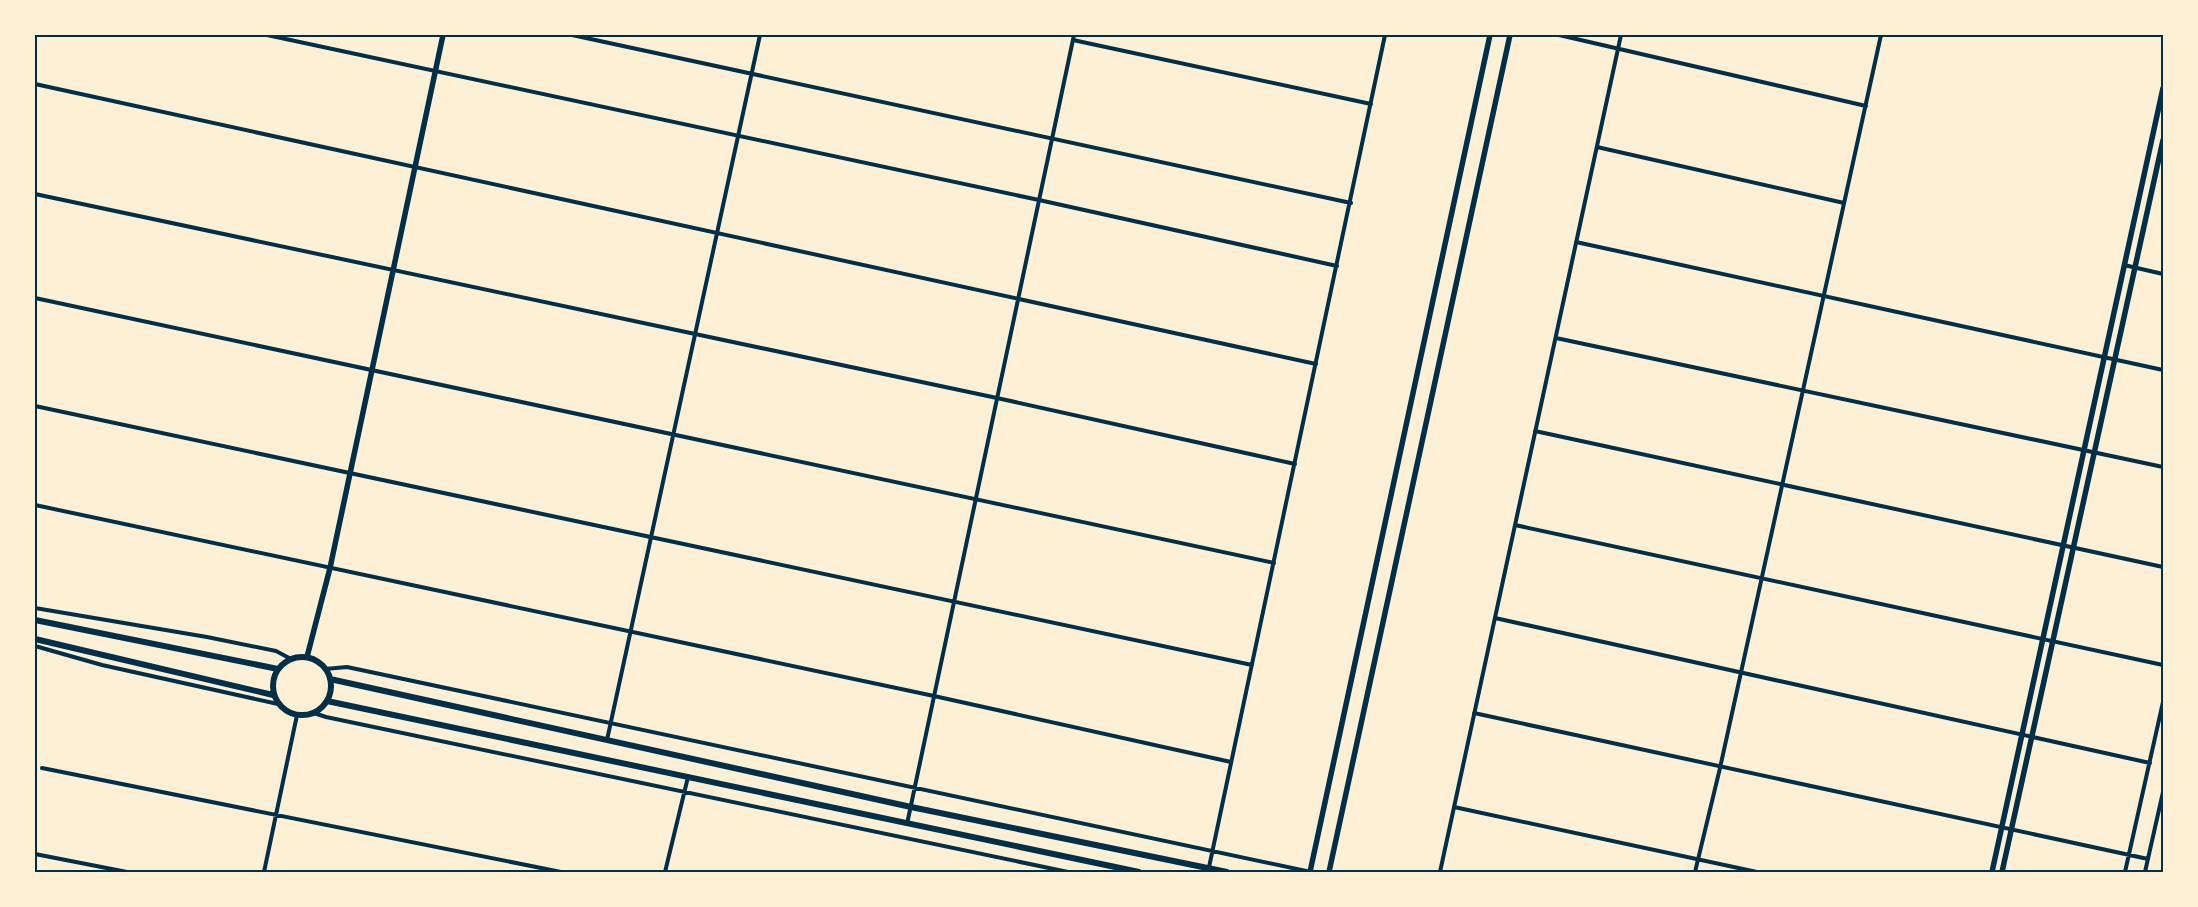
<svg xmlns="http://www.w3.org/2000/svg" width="2198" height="907" font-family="'Asap Condensed',sans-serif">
	<rect width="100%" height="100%" fill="#fdf0d5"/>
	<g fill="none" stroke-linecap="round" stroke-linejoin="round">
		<!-- minor -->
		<path stroke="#003049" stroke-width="4" d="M 267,35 L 1039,200 L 1337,266
			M 572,35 L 1351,203
			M 1559,35 L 1866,106
			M 1073,40 L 1371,104
			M 35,84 C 461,180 889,270 1316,364
			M 1597,147 L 1844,203
			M 35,194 L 997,398 L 1295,464
			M 1576,242 L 2163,370
			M 2124,265 L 2163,274
			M 35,298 L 1274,563
			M 1556,338 L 2163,467
			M 35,406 L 1252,665
			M 1535,431 L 2163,567
			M 35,505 L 934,696 L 1231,762
			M 1515,525 L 2163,665
			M 35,608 L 207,637 L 276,651 L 291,659
			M 1495,618 L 2150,763
			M 35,646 L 102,665 L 278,704
			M 325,669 L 347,667 L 1311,872
			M 314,713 L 326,717 L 1068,872
			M 1474,713 L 2148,859
			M 607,740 L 760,35
			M 42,768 L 561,872
			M 1454,807 L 1757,872
			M 907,824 L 1074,35
			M 35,854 L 127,872
			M 264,872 L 297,715
			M 665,872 L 688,777
			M 1208,872 L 1385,35
			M 1440,872 L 1621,35
			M 1695,872 L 1720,768 L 1881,35
			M 2125,872 L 2163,702
			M 2145,872 L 2163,792"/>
		<!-- secondary -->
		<path stroke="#003049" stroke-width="5.5" d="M 307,657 L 330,568 L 443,35
			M 1310,872 L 1490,35
			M 1329,872 L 1510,35
			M 1992,872 L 2163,88
			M 2002,872 L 2163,140"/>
		<!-- primary -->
		<path stroke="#003049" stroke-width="6" d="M 35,620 L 278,669
			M 35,639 L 273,695
			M273 686a29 29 0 1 1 58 0a29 29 0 1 1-58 0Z
			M 330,679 L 911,807 L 1227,872
			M 327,701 L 1139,872"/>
	</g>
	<!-- border -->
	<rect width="2198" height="907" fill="none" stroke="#fdf0d5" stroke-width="72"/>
	<rect x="36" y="36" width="2126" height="835" fill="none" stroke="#003049" stroke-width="2"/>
</svg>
